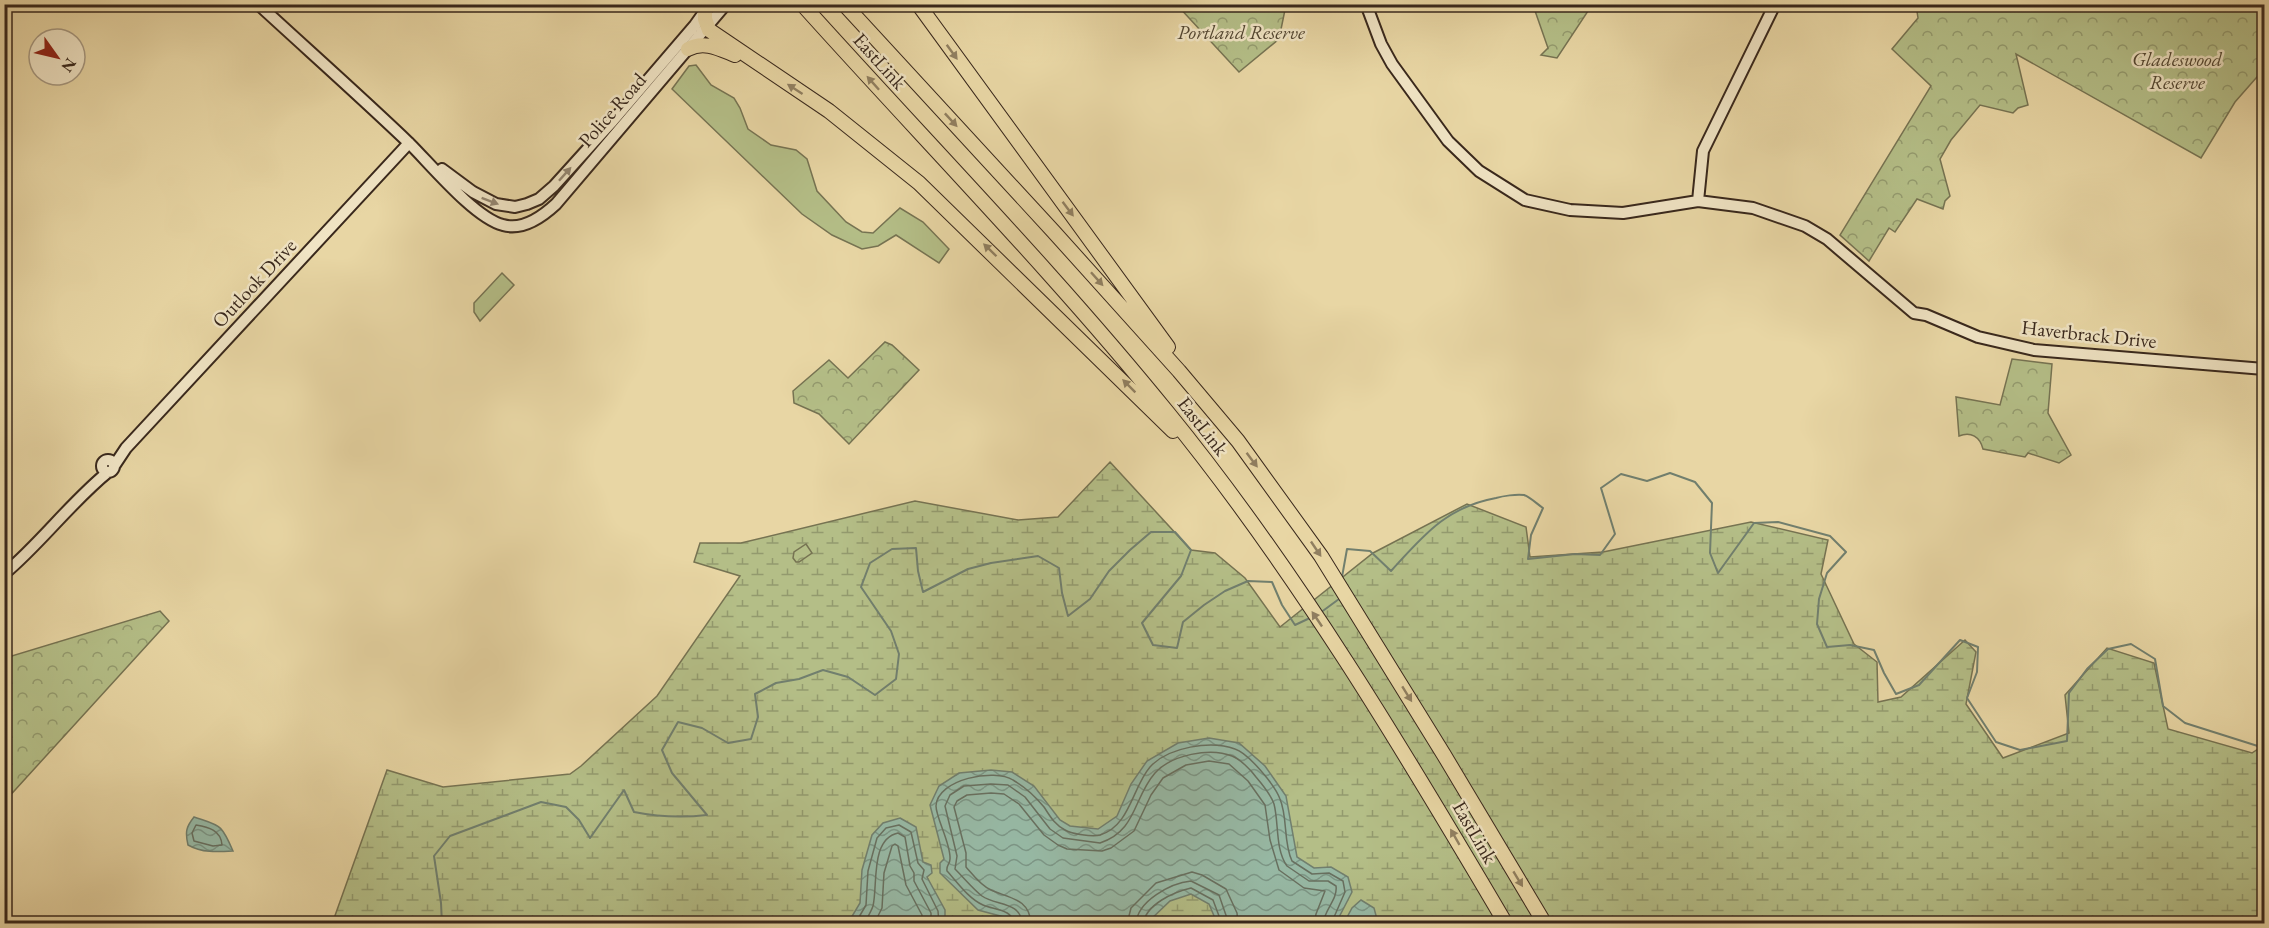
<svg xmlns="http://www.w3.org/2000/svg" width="2269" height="928" font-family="'EB Garamond',serif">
	<defs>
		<pattern id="wetland-marsh" width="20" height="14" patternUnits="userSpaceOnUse" patternTransform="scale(1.5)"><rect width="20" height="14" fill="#b4be87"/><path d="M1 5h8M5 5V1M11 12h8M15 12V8" fill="none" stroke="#939a6e"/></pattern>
		<pattern id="park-crowns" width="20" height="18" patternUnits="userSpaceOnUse" patternTransform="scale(1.5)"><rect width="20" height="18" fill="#b4be87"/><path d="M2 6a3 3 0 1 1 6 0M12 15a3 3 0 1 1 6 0" fill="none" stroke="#939a6e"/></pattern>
		<pattern id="water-waves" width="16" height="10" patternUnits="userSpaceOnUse" patternTransform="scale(1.5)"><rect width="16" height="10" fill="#97b9a5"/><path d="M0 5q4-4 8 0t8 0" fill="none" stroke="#7c9686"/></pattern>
	</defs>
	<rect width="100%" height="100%" fill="#e8d6a4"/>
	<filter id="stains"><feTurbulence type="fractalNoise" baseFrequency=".00333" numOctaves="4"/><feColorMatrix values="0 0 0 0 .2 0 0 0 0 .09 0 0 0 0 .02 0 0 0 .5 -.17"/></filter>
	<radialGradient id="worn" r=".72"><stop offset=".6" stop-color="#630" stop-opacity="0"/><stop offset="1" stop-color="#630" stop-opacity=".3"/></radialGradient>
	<!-- green -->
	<path fill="#b4be87" stroke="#767352" stroke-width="1.5" d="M 696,65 L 711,85 L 734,98 L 740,108 L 748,129 L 771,145 L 796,150 L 807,159 L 817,191 L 846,222 L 862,232 L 873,233 L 900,208 L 923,222 L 949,249 L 939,263 L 896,235 L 878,246 L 862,249 L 832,235 L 802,214 L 672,89 L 689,66 Z
		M 502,273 L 514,285 L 480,321 L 474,312 L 474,303 Z"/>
	<!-- wetland -->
	<path fill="url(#wetland-marsh)" stroke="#767352" stroke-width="1.5" d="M 1110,462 L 1191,550 L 1215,553 L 1245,578 L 1280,627 L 1373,553 L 1467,504 L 1526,527 L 1530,557 L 1603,552 L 1751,522 L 1828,540 L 1821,574 L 1854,644 L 1877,662 L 1878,702 L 1901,697 L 1965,640 L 1976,652 L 1966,704 L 2003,758 L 2069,733 L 2065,695 L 2107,648 L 2154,663 L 2168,729 L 2252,753 L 2264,745 L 2264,923 L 332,924 L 387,770 L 443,787 L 570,774 L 581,766 L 657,696 L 740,576 L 694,562 L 700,543 L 741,543 L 915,501 L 1018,520 L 1058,517 Z"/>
	<!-- park -->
	<path fill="url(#park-crowns)" stroke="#767352" stroke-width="1.5" d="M 1177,5 L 1286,5 L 1279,39 L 1239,72 Z
		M 1533,5 L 1533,4 L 1592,5 L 1557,58 L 1541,55 L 1548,48 Z
		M 1916,5 L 2264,5 L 2264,69 L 2235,102 L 2201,158 L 2016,54 L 2028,105 L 2018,108 L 2013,113 L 1980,105 L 1951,140 L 1940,159 L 1950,196 L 1945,201 L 1943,209 L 1917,199 L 1895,232 L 1889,228 L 1869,261 L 1840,235 L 1931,86 L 1892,49 L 1918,18 Z
		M 885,342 L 892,345 L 919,370 L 849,444 L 819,414 L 794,403 L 793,391 L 829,360 L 848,378 Z
		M 2012,359 L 2052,364 L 2048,413 L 2071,455 L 2059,463 L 2028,453 L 2025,457 L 1983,449 C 1980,437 1971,431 1959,436 L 1956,397 L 2000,405 Z
		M 806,544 L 812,553 L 799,562 L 796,562 L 793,558 L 794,552 Z
		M 160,611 L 169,621 L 5,801 L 5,658 Z"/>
	<!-- water -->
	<path fill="url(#water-waves)" stroke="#717f6e" stroke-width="1.5" d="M 1209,738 L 1239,743 L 1265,766 L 1286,796 L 1297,857 L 1314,868 L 1331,867 L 1348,877 L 1352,892 L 1336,923 L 1217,923 L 1209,904 L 1191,894 L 1170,901 L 1147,923 L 1012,923 L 1004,917 L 978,910 L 940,873 L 940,863 L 944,859 L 930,805 L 939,786 L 959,773 L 991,770 L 1012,772 L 1034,786 L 1060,820 L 1070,826 L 1098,829 L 1117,816 L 1131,784 L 1147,761 L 1178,743 Z
		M 194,817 C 220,826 221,823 233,851 C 217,852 202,853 188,845 C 185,832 186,827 194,817 Z
		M 900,818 L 916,827 L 923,862 L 931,865 L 932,873 L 927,877 L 945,910 L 945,923 L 848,923 L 860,903 L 862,870 L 872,835 L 883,823 Z
		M 1361,900 L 1374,908 L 1378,923 L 1344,923 L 1352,908 Z"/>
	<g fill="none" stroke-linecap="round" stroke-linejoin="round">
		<!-- shore -->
		<path stroke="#687060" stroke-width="1.5" d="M 196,825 C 208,827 221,830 222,845 L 213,846 L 194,841 L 192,833 Z
			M 855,924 L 866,905 L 868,871 L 877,838 L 886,828 L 899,825 L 911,832 L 918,863 L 924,870 L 922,879 L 938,911 L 939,924
			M 864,924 C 867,918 871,912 873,906 C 878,885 870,839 898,833 L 905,837 L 910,866 L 914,873 L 914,881 L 931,913 L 931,924
			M 874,924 L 882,908 L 884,873 L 892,846 L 895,844 L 898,846 L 906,885 L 922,915 L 922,924
			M 1014,924 C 1013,909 994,910 983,905 C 969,899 957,882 947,871 C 946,865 950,864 950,859 C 951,844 936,818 936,806 C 937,779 995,768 1013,780 C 1025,787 1035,796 1044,807 C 1050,816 1054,824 1065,830 C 1072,834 1092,837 1100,835 C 1130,826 1132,788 1150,767 C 1168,747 1211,740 1235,749 C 1248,753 1275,785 1280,799 C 1288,818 1283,842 1292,861 L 1312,874 L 1329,873 L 1343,881 L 1345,892 L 1331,924
			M 1022,924 C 1021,901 996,906 982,896 C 973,889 964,878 955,869 L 957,856 L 945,806 L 950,795 L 964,786 L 991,784 L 1008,785 L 1025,797 L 1050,829 L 1063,838 L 1100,843 C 1137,831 1133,798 1155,773 C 1171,755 1210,747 1232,756 C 1240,759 1251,770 1256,777 C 1262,784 1271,795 1274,804 C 1279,823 1275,849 1287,866 L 1309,881 L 1328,881 L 1336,886 C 1338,899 1324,910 1323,924
			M 1031,924 C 1030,898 1008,898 991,890 C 981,886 973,875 966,867 L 966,853 L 954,807 L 957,801 L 967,795 L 991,793 L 1004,794 L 1019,804 L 1044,835 L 1058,845 L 1067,849 L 1102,851 L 1111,848 L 1134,831 L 1151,795 L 1163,778 L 1186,765 L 1209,761 L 1229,764 L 1248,781 L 1265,805 L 1270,840 L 1279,870 L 1304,888 L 1325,891 L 1316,914 L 1314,924
			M 1127,924 L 1131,908 L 1156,883 L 1192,872 L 1202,875 L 1226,889 L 1237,913 L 1238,924
			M 1136,924 C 1137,901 1171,883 1191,881 L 1219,895 L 1229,924
			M 1143,924 C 1146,904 1174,892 1191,888 L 1213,900 L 1222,924"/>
		<!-- stream -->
		<path stroke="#717f6e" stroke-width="2" d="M 1342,577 L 1347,549 L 1370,551 L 1391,571 C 1423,536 1446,507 1496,498 C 1503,496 1516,494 1524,495 C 1530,497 1537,504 1543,508 L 1531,535 L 1528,559 L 1575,554 L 1600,555 L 1615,534 L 1601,488 L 1621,474 L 1647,481 L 1670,473 L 1695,482 L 1712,503 L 1710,553 L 1718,573 L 1754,523 L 1778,522 L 1830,536 L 1846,552 L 1827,573 L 1819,599 L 1817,624 L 1827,647 L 1850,645 L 1874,650 L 1884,673 L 1896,694 L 1919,685 L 1960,640 L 1978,647 L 1977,672 L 1967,698 L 1996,742 L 2020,750 L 2067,741 L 2069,693 L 2087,669 L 2108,649 L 2131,644 L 2155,659 L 2163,706 L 2185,723 L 2264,748
			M 1320,613 L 1339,599 L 1339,595
			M 442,924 L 441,903 L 434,856 L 450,836 L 541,802 L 566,807 L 579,820 L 590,838 L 624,790 L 634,812 C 659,817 682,818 707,815 L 672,773 L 662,750 L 678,722 L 702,728 L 728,743 L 751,739 L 758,717 L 755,694 L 776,683 L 799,679 L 823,670 L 848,677 L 875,695 L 896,679 L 899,654 L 891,631 L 861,587 L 870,563 L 892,549 L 916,548 L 918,571 L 923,592 L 968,569 L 991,563 L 1038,556 L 1059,568 L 1062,593 L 1068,616 L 1090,599 L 1109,571 L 1130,550 L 1151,532 L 1175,532 L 1191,550 L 1181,576 L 1142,623 L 1153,645 L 1177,648 L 1183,622 L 1204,605 L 1225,591 L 1248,581 L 1272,582 L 1282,605 L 1295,625 L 1312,617"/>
		<!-- secondary casing -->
		<g stroke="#39281c" stroke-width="14">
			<path id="secondary" d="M 258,4 C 309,51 361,97 410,144 C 432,166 475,218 503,225 C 523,231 542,217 556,204 L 726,4
				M 1366,4 L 1381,44 L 1392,64 L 1448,141 L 1479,171 L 1525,200 L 1570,210 L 1623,213 L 1698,201 L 1753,208 L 1805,226 L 1827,239 L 1914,313 L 1926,315 L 1978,337 L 2034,350 L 2264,369
				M 442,169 L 473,192 L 496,204 L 515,207 L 527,204 L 539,199 L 554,186 L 611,123 L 695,25 L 710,4
				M 1698,201 L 1703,151 L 1775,4
				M102 466a6 6 0 1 1 12 0a6 6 0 1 1-12 0Z
				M 114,466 L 126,448 L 409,143
				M 4,574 C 41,543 70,503 108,472"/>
		</g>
		<!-- highway casing -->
		<g stroke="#39281c" stroke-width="16">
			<path id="highway" d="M 802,4 C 924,140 1053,271 1168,413 C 1296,570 1403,749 1506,924
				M 844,4 L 1053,231 L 1179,371 L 1238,441 L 1321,556 L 1444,755 L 1545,924
				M 918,4 L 1168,347
				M 705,10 L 705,19 L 709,30 L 829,111 L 919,183 L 1173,431
				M 688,49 C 704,40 720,49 735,55"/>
		</g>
		<!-- secondary -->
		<use href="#secondary" stroke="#f0e4c4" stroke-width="10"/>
		<!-- highway -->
		<use href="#highway" stroke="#e8d6a4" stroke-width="14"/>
	</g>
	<!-- one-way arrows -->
	<defs><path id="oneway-solid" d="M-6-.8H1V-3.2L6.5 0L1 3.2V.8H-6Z" transform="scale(1.5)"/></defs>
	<g fill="#907f60">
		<use href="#oneway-solid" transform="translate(952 52) rotate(54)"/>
		<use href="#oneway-solid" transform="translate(873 83) rotate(-132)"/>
		<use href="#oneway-solid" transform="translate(795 89) rotate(-147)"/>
		<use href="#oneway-solid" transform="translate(951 120) rotate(47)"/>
		<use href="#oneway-solid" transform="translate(1068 209) rotate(53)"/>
		<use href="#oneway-solid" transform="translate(990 250) rotate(-136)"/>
		<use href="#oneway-solid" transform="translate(1097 279) rotate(48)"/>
		<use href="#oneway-solid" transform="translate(1129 386) rotate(-135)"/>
		<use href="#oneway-solid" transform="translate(1252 460) rotate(53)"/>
		<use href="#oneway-solid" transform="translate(1316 549) rotate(56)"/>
		<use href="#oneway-solid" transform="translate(1317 619) rotate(-124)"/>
		<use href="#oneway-solid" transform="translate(1407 694) rotate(58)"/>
		<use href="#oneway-solid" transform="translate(1455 837) rotate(-120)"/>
		<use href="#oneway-solid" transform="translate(1518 879) rotate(59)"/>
	</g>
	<g fill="#948670">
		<use href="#oneway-solid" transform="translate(565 174) rotate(-48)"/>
		<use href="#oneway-solid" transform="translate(490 201) rotate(21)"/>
	</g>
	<g text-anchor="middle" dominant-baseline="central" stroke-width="5" stroke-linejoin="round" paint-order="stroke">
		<!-- park labels -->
		<g font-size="20" font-style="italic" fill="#524631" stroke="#f0e4c4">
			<text x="1241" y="32">Portland Reserve</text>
			<text x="2177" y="59">Gladeswood<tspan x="2177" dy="23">Reserve</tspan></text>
		</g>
		<!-- street labels -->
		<g font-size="20" fill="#39281c" stroke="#f0e4c4">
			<text transform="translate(880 61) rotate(48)">EastLink</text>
			<text transform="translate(612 110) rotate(-49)">Police Road</text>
			<text transform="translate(254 283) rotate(-47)">Outlook Drive</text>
			<text transform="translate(2089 334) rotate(6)">Haverbrack Drive</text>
			<text transform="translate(1203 426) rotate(52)">EastLink</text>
			<text transform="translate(1475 832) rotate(60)">EastLink</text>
		</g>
	</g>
	<!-- margin -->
	<rect width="2269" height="928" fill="none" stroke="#e8d6a4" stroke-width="24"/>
	<rect x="6" y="6" width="2257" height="916" fill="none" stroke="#39281c" stroke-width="3"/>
	<rect x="12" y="12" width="2245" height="904" fill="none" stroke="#39281c" stroke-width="1.5"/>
	<!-- north arrow -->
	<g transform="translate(57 57) rotate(124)"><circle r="28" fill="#f0e4c4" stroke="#a79981" stroke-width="1.5"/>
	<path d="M0-4.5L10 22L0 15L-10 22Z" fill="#8f2418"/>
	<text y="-9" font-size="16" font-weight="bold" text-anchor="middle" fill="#39281c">N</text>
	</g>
	<rect width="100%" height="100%" filter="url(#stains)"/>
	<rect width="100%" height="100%" fill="url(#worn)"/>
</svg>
